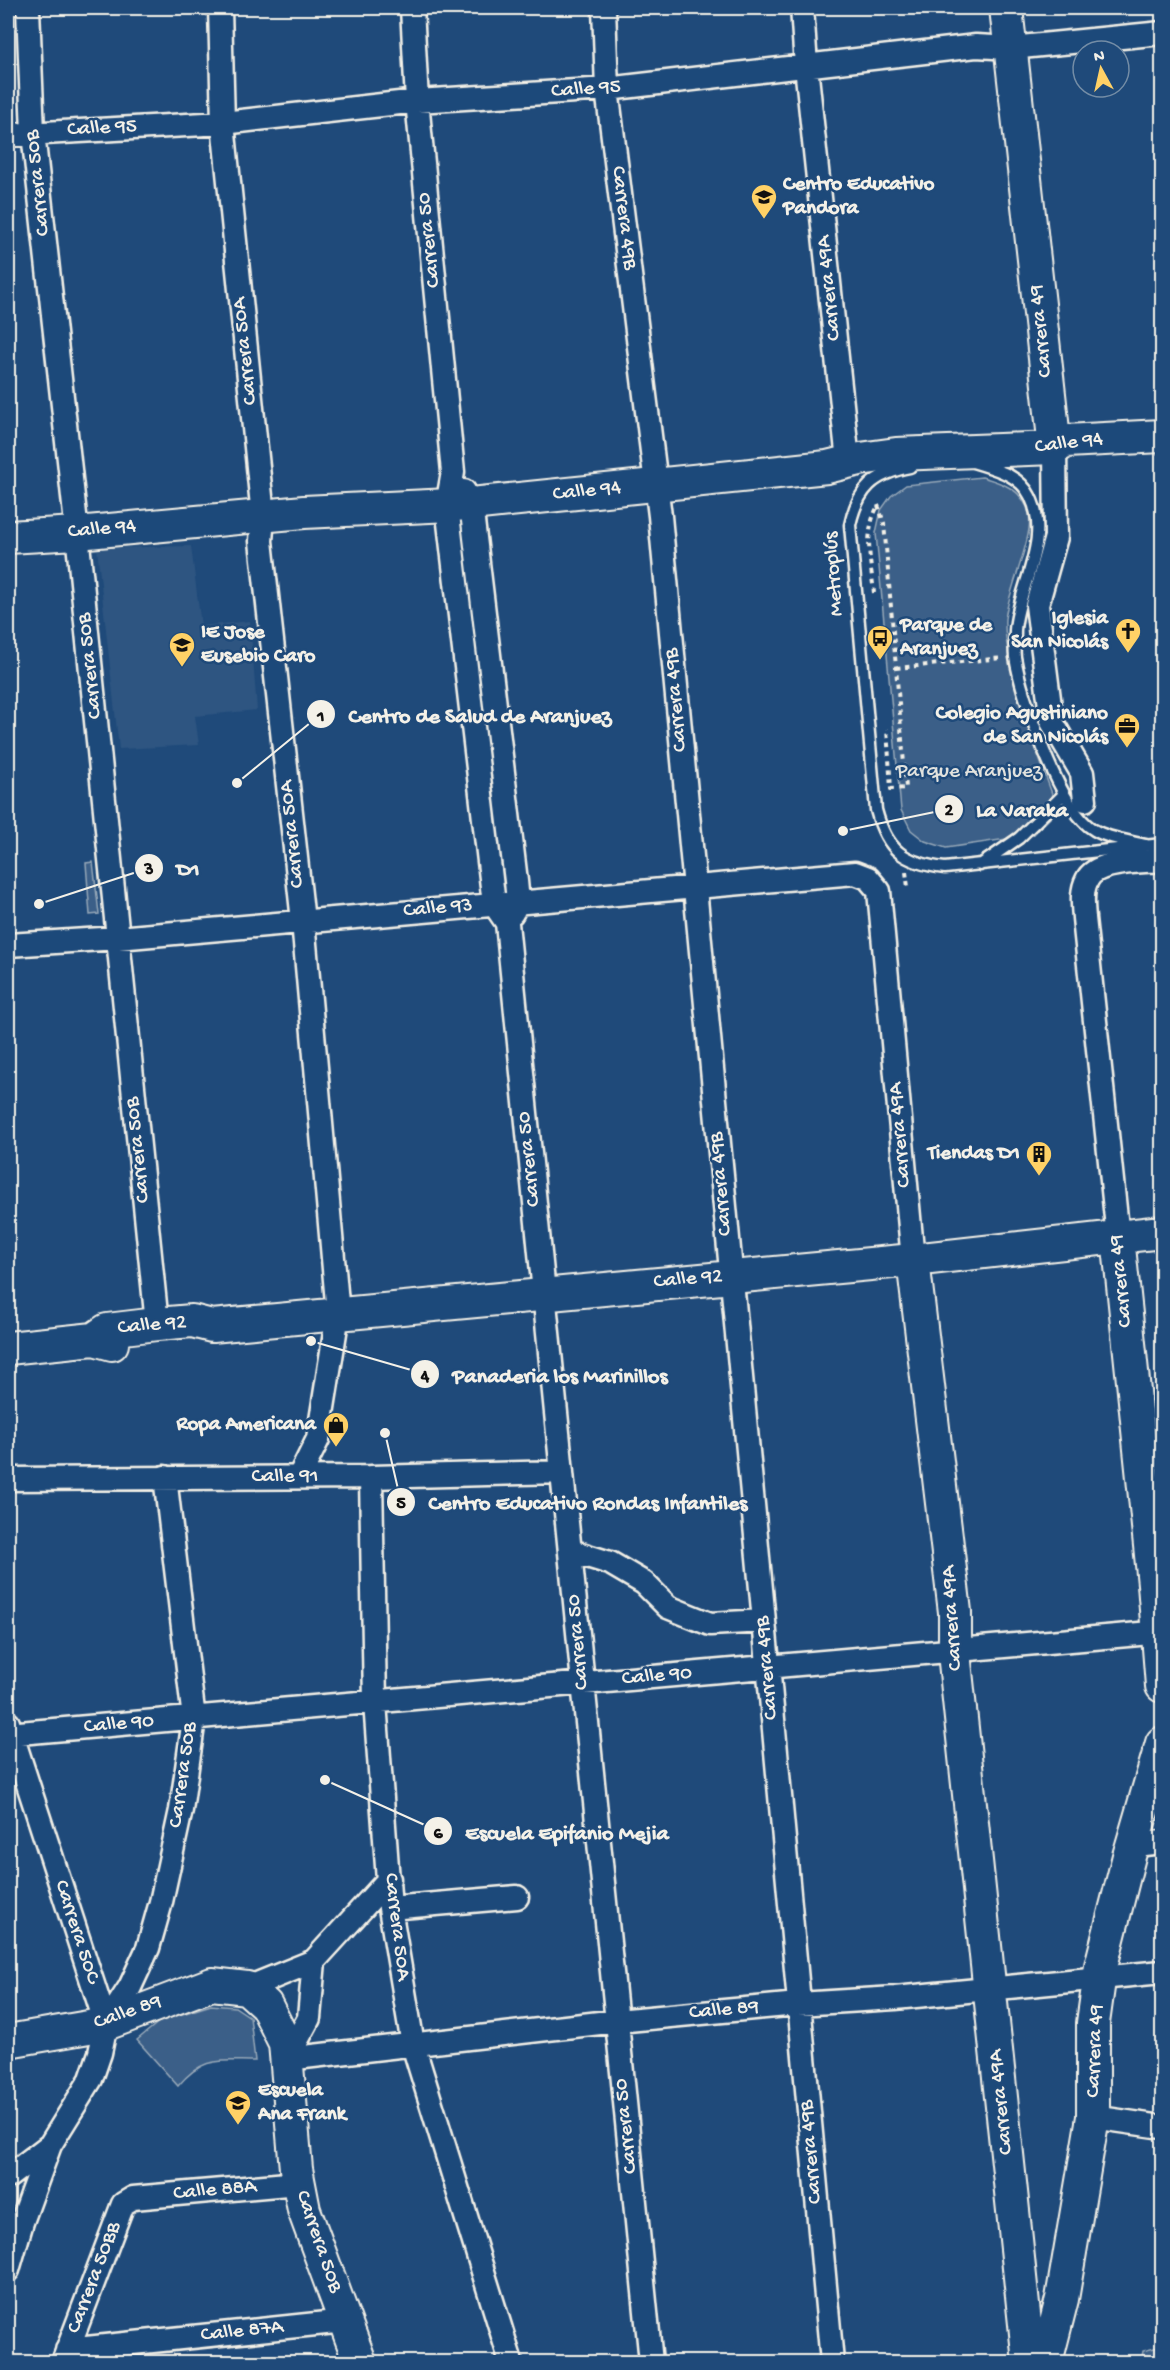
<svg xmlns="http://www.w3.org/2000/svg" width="1170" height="2370" font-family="'Gochi Hand',sans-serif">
	<rect width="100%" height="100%" fill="#1f4a7a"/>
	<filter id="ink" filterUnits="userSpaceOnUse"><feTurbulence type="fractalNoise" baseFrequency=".0167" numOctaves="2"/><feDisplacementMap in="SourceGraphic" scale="12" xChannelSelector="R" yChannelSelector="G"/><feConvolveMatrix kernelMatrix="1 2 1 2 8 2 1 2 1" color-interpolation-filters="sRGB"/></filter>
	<g filter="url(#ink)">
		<!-- built -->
		<path fill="#2d5581" d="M 191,546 L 201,626 L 250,621 L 257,710 L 195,716 L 199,745 L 119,749 L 97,548 Z"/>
		<!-- green -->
		<path fill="#3a5f88" stroke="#97a8b8" stroke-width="1.5" d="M 982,477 C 1003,483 1024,490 1029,514 C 1034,536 1008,591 1005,619 C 1004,636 1008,653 1012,669 C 1022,713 1038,756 1054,799 L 1055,813 L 1033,835 L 946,848 L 925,841 L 911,830 L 901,810 L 876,533 L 881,510 L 891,496 L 906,485 Z
			M 93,862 L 99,914 L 90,915 L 86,863 Z
			M 211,2005 L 235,2007 L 250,2017 L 255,2061 C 218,2061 203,2056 178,2086 L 137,2040 L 160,2021 Z
			M 1162,2346 L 1162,2362 L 1141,2362 L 1143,2351 Z"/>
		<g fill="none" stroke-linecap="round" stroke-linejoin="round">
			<!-- lane casing -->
			<g stroke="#f4f1e8" stroke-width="15">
				<path id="lane" d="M 973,462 C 994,469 1019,474 1030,496 C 1052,539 1018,587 1015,630 C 1015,639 1014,649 1015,657 C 1021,696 1060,811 1094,830 C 1109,839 1130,841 1146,845
					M 910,467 C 874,474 858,488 850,525 L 876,810 C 887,851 904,863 945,868 L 1162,844
					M 980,865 L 1019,838 L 1064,794"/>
			</g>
			<!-- street casing -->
			<g stroke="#f4f1e8" stroke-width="27">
				<path id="street" d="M 28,8 L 33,133 L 77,533 L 157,1324
					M 220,8 L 223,123 L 263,516 L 261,541 L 303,921 L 338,1314 L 318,1439 L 299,1477
					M 412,8 L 417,101 L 453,472 L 447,506 L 494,904 L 507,923 L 651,2362
					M 604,8 L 607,89 L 660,516 L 764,1621 L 832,2362
					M 802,8 L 806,66 L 848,461
					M 8,135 L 223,123 L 417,101 L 607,89 L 976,46 L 1011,48 L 1162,33
					M 1055,448 L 1056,537 L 1037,605 L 1052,722 L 1082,773 L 1085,800
					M 464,491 L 471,504 L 516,881 L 518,902 L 512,913
					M 8,945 L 118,938 L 855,873 L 868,878 L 879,891 L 913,1260
					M 1118,1237 L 1084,918 C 1083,905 1081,891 1087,880 C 1096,860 1143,862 1162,860
					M 371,1477 L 375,1702 L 390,1908 L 413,2045 L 511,2362
					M 8,1479 L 371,1477 L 562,1472
					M 571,1551 L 610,1563 L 644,1583 L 668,1607 L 710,1624 L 764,1621
					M 8,1723 L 106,2024 L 100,2053 L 91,2079 L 50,2145 L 22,2222 L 8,2270
					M 8,1734 L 1162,1632
					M 1135,1841 L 1145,1844 L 1162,1842
					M 390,1908 L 517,1897
					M 247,1988 L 314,1961 L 389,1879
					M 106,2024 L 130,1987 L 148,1948 L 161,1902 L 181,1810 L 194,1719 L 165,1477
					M 287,2059 L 617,2021 L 798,2004 L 895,1998 L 1162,1972
					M 287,2059 L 309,2018 L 314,1961
					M 1093,2117 L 1162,2127
					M 8,2177 L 50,2145
					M 67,2350 L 345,2321
					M 63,2362 L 123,2204 L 133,2198 L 298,2183"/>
			</g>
			<!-- secondary casing -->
			<g stroke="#f4f1e8" stroke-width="36">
				<path id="secondary" d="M 1006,8 L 1055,448
					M 8,537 L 77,533 L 304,512 L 471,504 L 827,467 L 860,459 L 896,454 L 1055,448 L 1066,441 L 1162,436
					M 1118,1237 L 1154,1584 L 1162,1686
					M 913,1260 L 955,1612 L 955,1662 L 1029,2362
					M 94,1339 L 107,1330 L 157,1324 L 192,1321 L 212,1326 L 913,1260 L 1162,1232
					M 8,1348 L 94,1339 L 112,1344
					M 8,2041 L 106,2024 L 212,1984 L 247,1988 L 266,2005 L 285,2043 L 296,2169 L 304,2210 L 360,2362
					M 1046,2362 L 1062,2299 L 1093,2117 L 1093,2023 L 1101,1966 L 1129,1856 L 1162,1743"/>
			</g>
			<!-- path -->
			<path stroke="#f4f1e8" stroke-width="4" stroke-dasharray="4.5 4.5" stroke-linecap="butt" d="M 878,505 L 884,523 L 906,788 L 891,789 L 887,729
				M 874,593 C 871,564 863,532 878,506
				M 896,668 L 1003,658
				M 906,872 L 908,887"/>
			<!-- lane -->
			<use href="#lane" stroke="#1f4a7a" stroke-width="10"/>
			<!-- street -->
			<use href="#street" stroke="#1f4a7a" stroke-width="22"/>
			<!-- secondary -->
			<use href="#secondary" stroke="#1f4a7a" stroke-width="32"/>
		</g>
	</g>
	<!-- icons -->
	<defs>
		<g id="school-pin" transform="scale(1.35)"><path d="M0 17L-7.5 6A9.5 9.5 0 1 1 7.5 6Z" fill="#ffd166" stroke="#1f4a7a"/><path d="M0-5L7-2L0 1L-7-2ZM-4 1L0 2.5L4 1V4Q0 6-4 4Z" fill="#111"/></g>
		<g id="church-pin" transform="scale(1.35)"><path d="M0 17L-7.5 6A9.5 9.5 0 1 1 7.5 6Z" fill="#ffd166" stroke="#1f4a7a"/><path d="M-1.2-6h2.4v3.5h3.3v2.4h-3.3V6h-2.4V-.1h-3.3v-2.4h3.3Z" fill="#111"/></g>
		<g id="bus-pin" transform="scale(1.35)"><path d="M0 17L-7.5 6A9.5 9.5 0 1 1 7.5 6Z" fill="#ffd166" stroke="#1f4a7a"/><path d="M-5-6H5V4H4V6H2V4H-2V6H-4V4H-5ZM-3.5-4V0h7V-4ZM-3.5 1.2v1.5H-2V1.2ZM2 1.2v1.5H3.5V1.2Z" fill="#111"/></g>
		<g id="office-pin" transform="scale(1.35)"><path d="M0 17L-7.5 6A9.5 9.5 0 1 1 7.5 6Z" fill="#ffd166" stroke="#1f4a7a"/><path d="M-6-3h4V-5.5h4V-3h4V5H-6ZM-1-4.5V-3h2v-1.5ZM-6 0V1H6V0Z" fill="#111"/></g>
		<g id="building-pin" transform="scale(1.35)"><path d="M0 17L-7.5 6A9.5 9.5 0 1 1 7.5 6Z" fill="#ffd166" stroke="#1f4a7a"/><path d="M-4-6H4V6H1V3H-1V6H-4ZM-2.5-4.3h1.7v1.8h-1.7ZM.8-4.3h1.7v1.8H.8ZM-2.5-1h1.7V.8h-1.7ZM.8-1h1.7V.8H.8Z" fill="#111"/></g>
		<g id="shop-pin" transform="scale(1.35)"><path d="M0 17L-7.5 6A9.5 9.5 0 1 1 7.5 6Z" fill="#ffd166" stroke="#1f4a7a"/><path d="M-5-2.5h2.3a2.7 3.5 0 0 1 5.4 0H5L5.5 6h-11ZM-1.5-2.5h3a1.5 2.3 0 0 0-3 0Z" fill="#111"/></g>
	</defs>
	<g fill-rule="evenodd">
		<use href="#school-pin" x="764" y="197"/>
		<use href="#church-pin" x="1128" y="631"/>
		<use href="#bus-pin" x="880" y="638"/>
		<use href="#school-pin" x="182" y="645"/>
		<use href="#office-pin" x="1127" y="726"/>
		<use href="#building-pin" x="1039" y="1154"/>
		<use href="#shop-pin" x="336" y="1425"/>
		<use href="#school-pin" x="238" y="2103"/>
	</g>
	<g text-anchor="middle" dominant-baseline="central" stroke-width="5" stroke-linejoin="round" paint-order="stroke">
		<!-- street labels -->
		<g font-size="21" fill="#f4f1e8" stroke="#1f4a7a">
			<text transform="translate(586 90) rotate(-4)">Calle 95</text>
			<text transform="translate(102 129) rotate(-3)">Calle 95</text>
			<text transform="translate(39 183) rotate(-96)">Carrera 50B</text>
			<text transform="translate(623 218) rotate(83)">Carrera 49B</text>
			<text transform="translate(430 240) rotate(-96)">Carrera 50</text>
			<text transform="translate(830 288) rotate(-96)">Carrera 49A</text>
			<text transform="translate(1042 331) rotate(-96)">Carrera 49</text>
			<text transform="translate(246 351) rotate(-96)">Carrera 50A</text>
			<text transform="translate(1069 444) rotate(-7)">Calle 94</text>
			<text transform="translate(587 492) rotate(-6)">Calle 94</text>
			<text transform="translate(102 530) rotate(-5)">Calle 94</text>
			<text transform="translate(835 574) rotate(-94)">Metroplús</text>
			<text transform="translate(91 666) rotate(-96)">Carrera 50B</text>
			<text transform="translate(677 700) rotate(-95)">Carrera 49B</text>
			<text transform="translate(293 834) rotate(-96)">Carrera 50A</text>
			<text transform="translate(438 909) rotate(-5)">Calle 93</text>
			<text transform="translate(901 1135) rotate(-95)">Carrera 49A</text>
			<text transform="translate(139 1150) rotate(-96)">Carrera 50B</text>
			<text transform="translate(530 1159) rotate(-96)">Carrera 50</text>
			<text transform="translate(722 1184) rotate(-95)">Carrera 49B</text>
			<text transform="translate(688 1280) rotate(-5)">Calle 92</text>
			<text transform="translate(1122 1281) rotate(-96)">Carrera 49</text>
			<text transform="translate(152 1326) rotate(-5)">Calle 92</text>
			<text x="285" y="1477">Calle 91</text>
			<text transform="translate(953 1618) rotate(-94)">Carrera 49A</text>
			<text transform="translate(579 1642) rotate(-95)">Carrera 50</text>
			<text transform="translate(768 1668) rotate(-95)">Carrera 49B</text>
			<text transform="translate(657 1677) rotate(-5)">Calle 90</text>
			<text transform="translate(119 1725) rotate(-5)">Calle 90</text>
			<text transform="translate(184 1775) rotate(-82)">Carrera 50B</text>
			<text transform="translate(396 1927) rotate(83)">Carrera 50A</text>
			<text transform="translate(76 1932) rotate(72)">Carrera 50C</text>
			<text transform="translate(724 2011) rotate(-5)">Calle 89</text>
			<text transform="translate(128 2013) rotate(-19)">Calle 89</text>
			<text transform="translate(1096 2051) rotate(-88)">Carrera 49</text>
			<text transform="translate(1002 2102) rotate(-96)">Carrera 49A</text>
			<text transform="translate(627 2126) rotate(-96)">Carrera 50</text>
			<text transform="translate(812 2152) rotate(-95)">Carrera 49B</text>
			<text transform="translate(215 2191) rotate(-5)">Calle 88A</text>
			<text transform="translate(318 2242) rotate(71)">Carrera 50B</text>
			<text transform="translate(95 2278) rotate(-69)">Carrera 50BB</text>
			<text transform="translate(242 2332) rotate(-6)">Calle 87A</text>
		</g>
		<!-- poi labels -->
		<g font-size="21" font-weight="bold" fill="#f4f1e8" stroke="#1f4a7a" text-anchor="start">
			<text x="783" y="185">Centro Educativo<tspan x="783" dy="24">Pandora</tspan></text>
			<text x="1108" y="619" text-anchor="end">Iglesia<tspan x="1108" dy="24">San Nicolás</tspan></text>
			<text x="900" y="626">Parque de<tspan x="900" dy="24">Aranjuez</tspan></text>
			<text x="201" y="633">IE Jose<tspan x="201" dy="24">Eusebio Caro</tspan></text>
			<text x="1108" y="714" text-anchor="end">Colegio Agustiniano<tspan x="1108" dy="24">de San Nicolás</tspan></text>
			<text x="1020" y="1154" text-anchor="end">Tiendas D1</text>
			<text x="316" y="1425" text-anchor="end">Ropa Americana</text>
			<text x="258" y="2091">Escuela<tspan x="258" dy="24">Ana Frank</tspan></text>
		</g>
		<!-- park labels -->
		<g font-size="21" fill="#e1e2de" stroke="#1f4a7a">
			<text x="969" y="772">Parque Aranjuez</text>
		</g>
	</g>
	<!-- callouts -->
	<path fill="none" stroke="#f4f1e8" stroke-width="2" d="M237 783L321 714M843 831L949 809M39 904L149 868M311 1341L425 1374M385 1433L401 1502M325 1780L438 1831"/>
	<g fill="#f4f1e8" stroke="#1f4a7a" stroke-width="2">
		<circle cx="237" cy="783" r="6"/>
		<circle cx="843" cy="831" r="6"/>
		<circle cx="39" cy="904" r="6"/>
		<circle cx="311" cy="1341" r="6"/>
		<circle cx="385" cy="1433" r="6"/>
		<circle cx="325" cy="1780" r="6"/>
		<circle cx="321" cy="714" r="15"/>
		<circle cx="949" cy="809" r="15"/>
		<circle cx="149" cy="868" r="15"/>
		<circle cx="425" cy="1374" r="15"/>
		<circle cx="401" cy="1502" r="15"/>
		<circle cx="438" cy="1831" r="15"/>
	</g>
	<g font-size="18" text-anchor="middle" font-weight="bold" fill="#111">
		<text x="321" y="721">1</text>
		<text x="949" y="815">2</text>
		<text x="149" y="874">3</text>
		<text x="425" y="1381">4</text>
		<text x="401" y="1508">5</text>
		<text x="438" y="1838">6</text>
	</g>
	<g font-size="22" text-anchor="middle" font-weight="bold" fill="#f4f1e8" stroke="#1f4a7a" stroke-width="5" stroke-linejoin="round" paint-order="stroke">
		<text x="480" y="722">Centro de Salud de Aranjuez</text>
		<text x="1022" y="816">La Varaka</text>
		<text x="188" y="875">D1</text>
		<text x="560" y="1382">Panaderia los Marinillos</text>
		<text x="588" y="1509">Centro Educativo Rondas Infantiles</text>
		<text x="567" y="1839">Escuela Epifanio Mejia</text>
	</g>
	<!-- margin -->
	<rect width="1170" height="2370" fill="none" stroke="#1f4a7a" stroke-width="30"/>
	<rect x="15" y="15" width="1140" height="2340" fill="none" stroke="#f4f1e8" stroke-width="2" filter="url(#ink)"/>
	<!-- north arrow -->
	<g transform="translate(1101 69) rotate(352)"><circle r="28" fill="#1f4a7a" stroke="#748da6" stroke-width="1.5"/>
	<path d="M0-4.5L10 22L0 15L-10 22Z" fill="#ffd166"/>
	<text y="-9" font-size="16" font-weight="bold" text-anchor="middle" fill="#f4f1e8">N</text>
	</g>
</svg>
